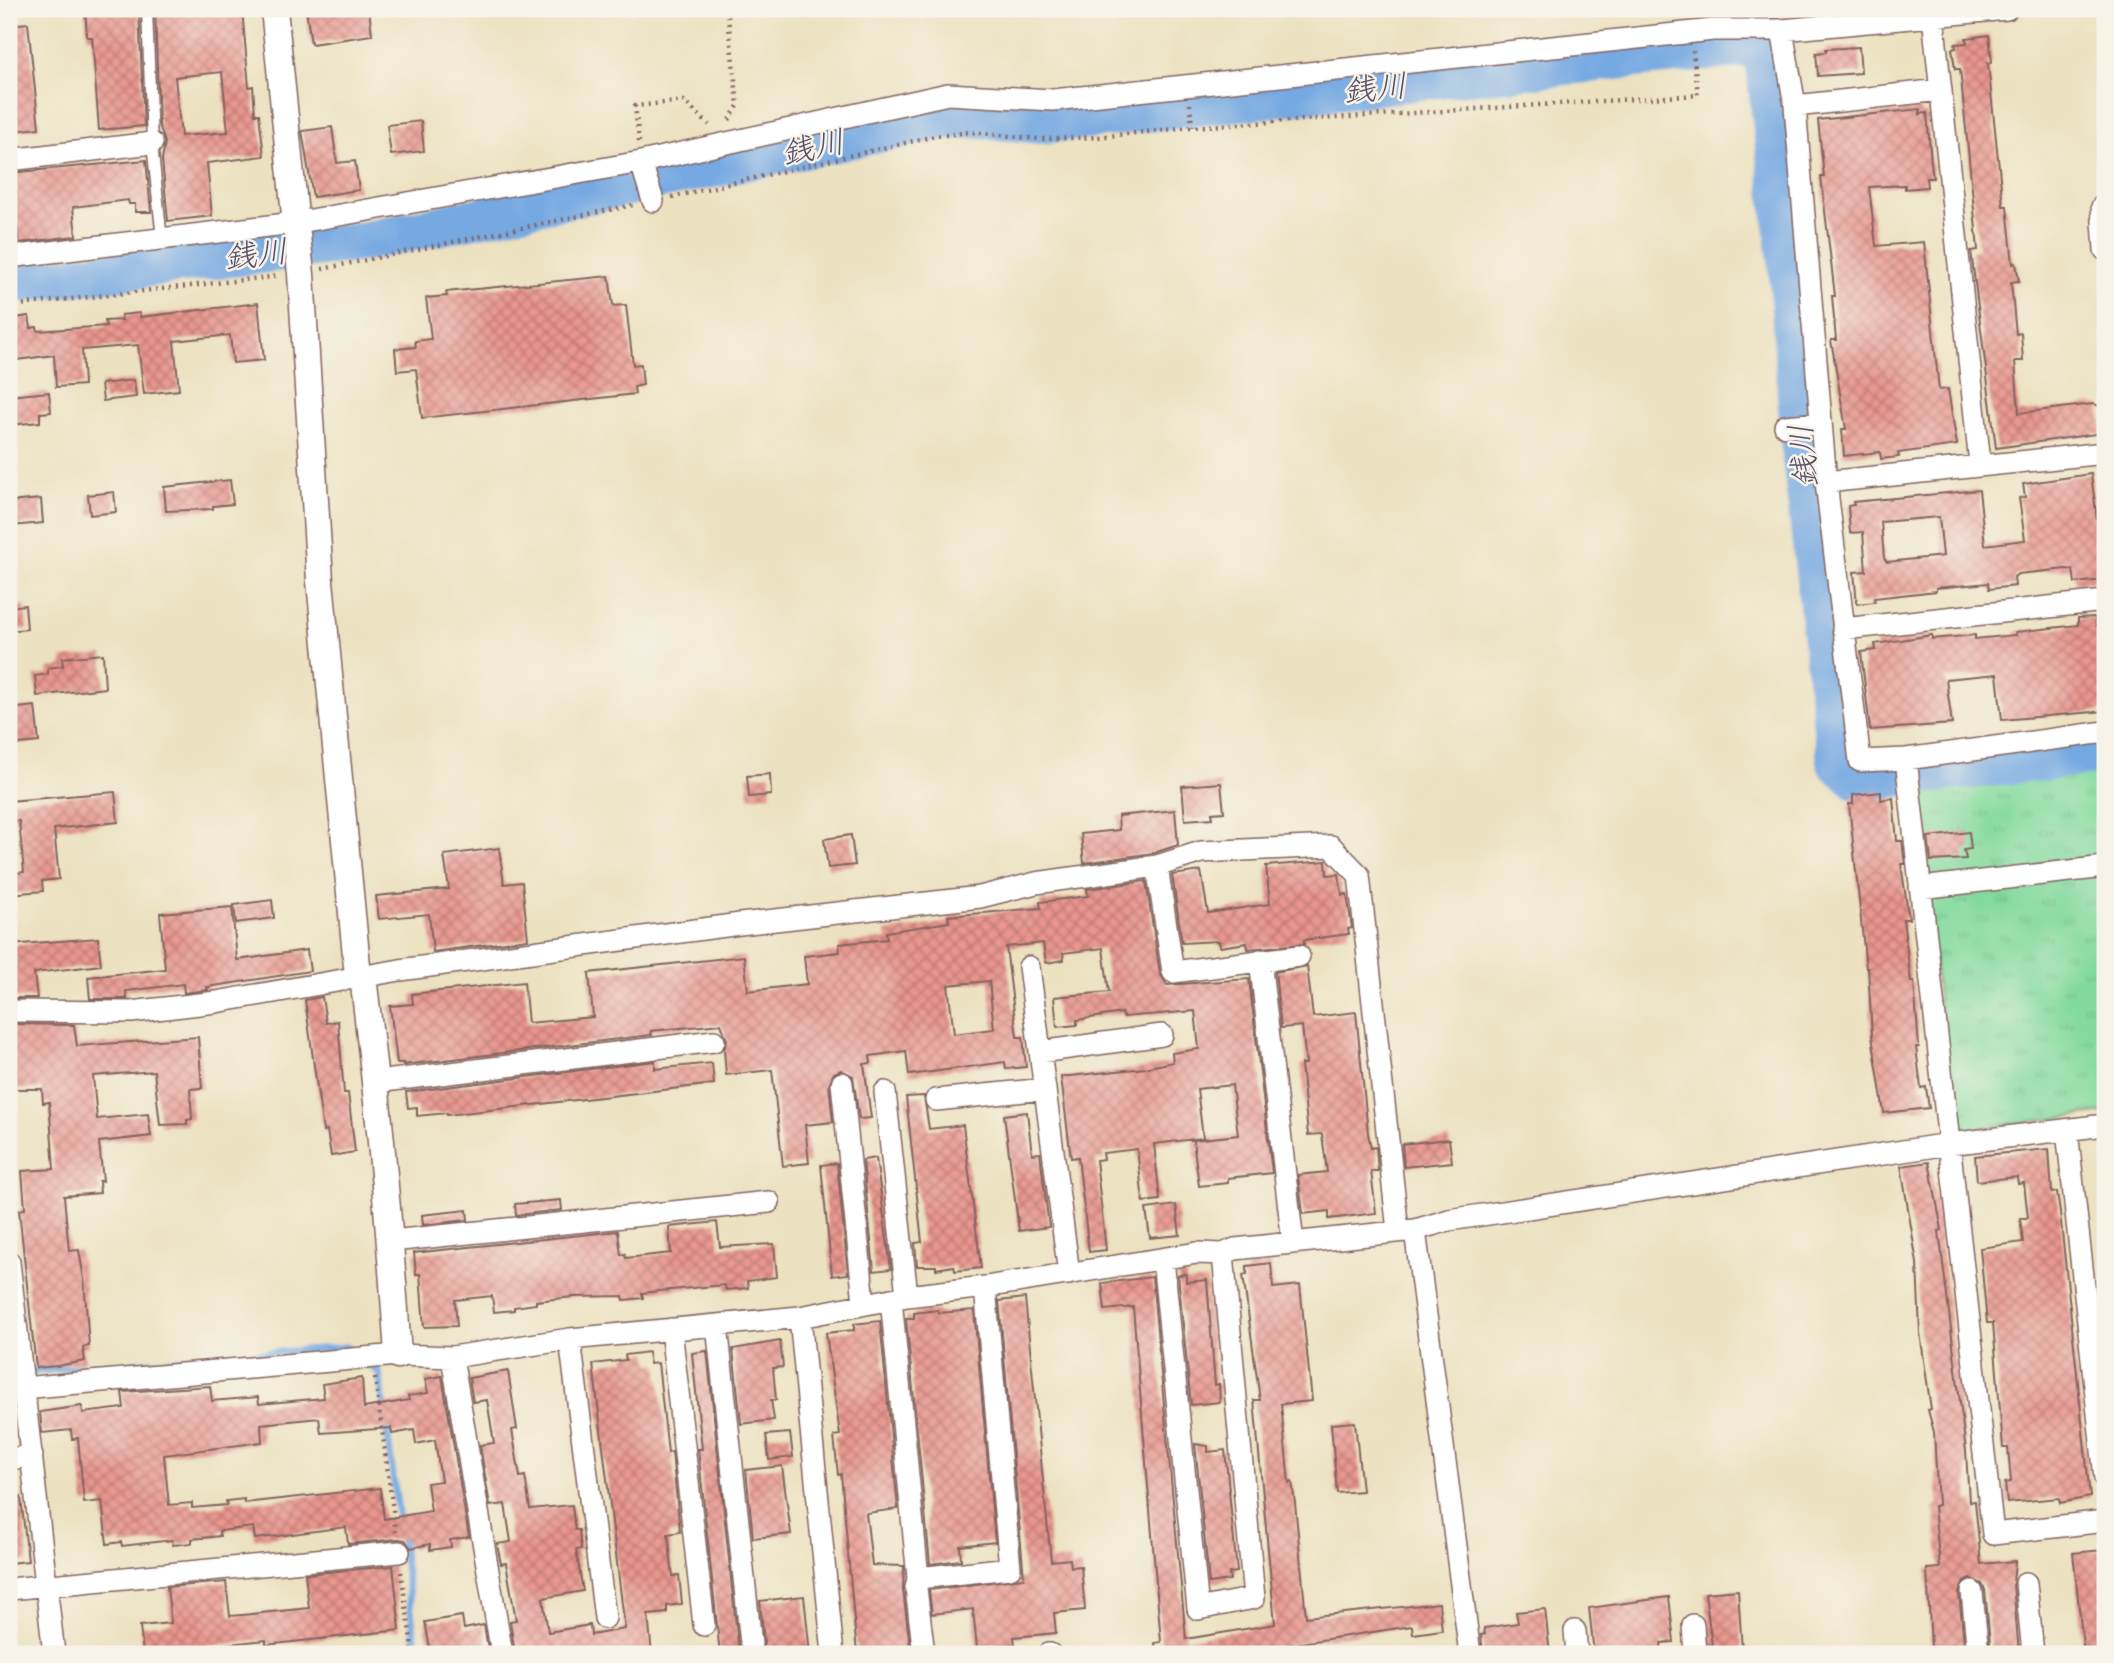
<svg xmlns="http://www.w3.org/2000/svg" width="2114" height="1663" font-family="Itim,'Klee One',sans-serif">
	<defs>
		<pattern id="park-tufts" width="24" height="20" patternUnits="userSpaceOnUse" patternTransform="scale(1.75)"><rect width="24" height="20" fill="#83da9e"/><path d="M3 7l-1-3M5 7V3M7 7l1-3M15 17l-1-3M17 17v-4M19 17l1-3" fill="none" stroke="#73bb88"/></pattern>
		<pattern id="building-cross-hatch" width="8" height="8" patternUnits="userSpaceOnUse" patternTransform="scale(1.75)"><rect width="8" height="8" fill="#e8968e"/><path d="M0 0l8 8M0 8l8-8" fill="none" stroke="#be7a74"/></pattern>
	</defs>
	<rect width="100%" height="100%" fill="#f7f3e8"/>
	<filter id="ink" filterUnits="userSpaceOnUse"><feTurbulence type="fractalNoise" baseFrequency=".0143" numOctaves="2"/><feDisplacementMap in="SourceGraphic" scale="14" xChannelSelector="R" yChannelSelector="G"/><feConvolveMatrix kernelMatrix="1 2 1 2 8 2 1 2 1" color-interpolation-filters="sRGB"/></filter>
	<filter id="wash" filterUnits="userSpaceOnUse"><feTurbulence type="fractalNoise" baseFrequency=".00686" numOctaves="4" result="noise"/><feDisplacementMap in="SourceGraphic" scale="28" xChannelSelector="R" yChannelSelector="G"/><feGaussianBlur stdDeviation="1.57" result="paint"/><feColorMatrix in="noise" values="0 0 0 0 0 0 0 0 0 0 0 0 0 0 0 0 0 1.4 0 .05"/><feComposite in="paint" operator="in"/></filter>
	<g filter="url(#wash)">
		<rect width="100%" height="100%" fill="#ece1c0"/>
		<!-- park -->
		<path fill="url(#park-tufts)" stroke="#667c64" stroke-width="2" d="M 2105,762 L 2105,1112 L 1954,1131 L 1913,785 Z"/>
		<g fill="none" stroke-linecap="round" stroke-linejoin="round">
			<!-- stream -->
			<path stroke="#76a9e2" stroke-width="7" d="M 366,1363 L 379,1372 L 417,1654
				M 9,1383 L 35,1371 L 346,1347 L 354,1353"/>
			<!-- river -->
			<path stroke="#76a9e2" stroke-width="40" d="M 9,284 L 366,241 L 940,120 L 980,118 L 1044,124 L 1448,77 L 1756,46 L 1765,58 L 1788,261 L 1800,438 L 1837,763 L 1859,781 L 2105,754"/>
		</g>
		<g id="blocks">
			<!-- building -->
			<path fill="url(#building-cross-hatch)" fill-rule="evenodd" d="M 85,9 L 139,9 L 144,126 L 99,130 L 92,37 L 87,37 Z
				M 155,9 L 242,9 L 249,87 L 253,86 L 255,114 L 259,114 L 264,156 L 207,163 L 212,216 L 168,221 L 162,160 L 165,142 L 159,125 ZM 222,72 L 228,132 L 181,136 L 175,77 Z
				M 306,9 L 369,9 L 372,35 L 311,44 Z
				M 28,23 L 39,128 L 15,131 L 9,76 L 9,25 Z
				M 1989,35 L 1992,62 L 1988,63 L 2003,206 L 2007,206 L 2013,264 L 2016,263 L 2019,281 L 2011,282 L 2016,334 L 2021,333 L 2023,361 L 2015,361 L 2019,413 L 2093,404 L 2100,406 L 2103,433 L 1996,448 L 1971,251 L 1978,250 L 1960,69 L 1955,69 L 1952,49 L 1956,48 L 1955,44 L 1967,43 L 1966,38 Z
				M 1859,47 L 1861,73 L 1818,76 L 1816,53 L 1826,52 L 1826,49 Z
				M 1920,109 L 1920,114 L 1927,113 L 1931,163 L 1933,178 L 1926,178 L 1927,187 L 1905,189 L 1905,185 L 1869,187 L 1876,246 L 1924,242 L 1939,390 L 1948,389 L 1957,445 L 1898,453 L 1899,457 L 1881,459 L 1880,452 L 1844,456 L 1842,429 L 1846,429 L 1831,340 L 1836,340 L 1832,296 L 1835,296 L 1821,177 L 1824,177 L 1818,120 Z
				M 421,121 L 424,151 L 391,155 L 387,125 Z
				M 332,127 L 337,163 L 355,161 L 359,190 L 313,197 L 302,131 Z
				M 146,160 L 151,212 L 135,212 L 135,204 L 129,204 L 128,200 L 73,207 L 76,236 L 19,243 L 17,226 L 9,228 L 9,173 Z
				M 609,276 L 613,306 L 626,305 L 633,365 L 641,364 L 643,385 L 634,387 L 635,394 L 422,418 L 416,369 L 397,371 L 395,349 L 416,347 L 415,341 L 431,339 L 426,298 L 447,296 L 446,292 Z
				M 258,303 L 264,360 L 233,363 L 230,335 L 174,341 L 179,390 L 144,394 L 138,345 L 82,350 L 84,385 L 56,387 L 54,355 L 9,361 L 9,319 L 29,316 L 31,328 L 37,327 L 38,331 L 106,326 L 105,321 L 122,320 L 121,315 L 140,313 L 140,317 Z
				M 134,380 L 136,397 L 103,401 L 101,384 Z
				M 49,392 L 51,412 L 40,413 L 40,422 L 9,425 L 9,396 Z
				M 2091,474 L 2105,580 L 2075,583 L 2073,570 L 2066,569 L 2018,574 L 2014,577 L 2015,586 L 1989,589 L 1988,583 L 1936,588 L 1936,591 L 1874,598 L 1875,602 L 1857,604 L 1854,572 L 1866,571 L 1863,532 L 1850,533 L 1848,506 L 1854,505 L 1853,502 L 1979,490 L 1985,545 L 2025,540 L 2019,498 L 2025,497 L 2023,484 ZM 1939,517 L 1943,556 L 1887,562 L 1884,558 L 1881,522 Z
				M 230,480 L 233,504 L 213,506 L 213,509 L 166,511 L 164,487 Z
				M 114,492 L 116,512 L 90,515 L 88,495 Z
				M 41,499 L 43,523 L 11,526 L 9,502 Z
				M 25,605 L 27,629 L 9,631 L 9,607 Z
				M 2095,617 L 2096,626 L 2105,626 L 2105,711 L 2002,720 L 1997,674 L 1946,679 L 1952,724 L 1870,730 L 1861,652 L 1876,650 L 1875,644 L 1932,635 L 1932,639 L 1975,635 L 1975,639 L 2016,635 L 2015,632 L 2078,625 L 2078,618 Z
				M 103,654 L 105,688 L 37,696 L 35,676 L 48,674 L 48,668 L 63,666 L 62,658 Z
				M 35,706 L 39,742 L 9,745 L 9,709 Z
				M 770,774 L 771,795 L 749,797 L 747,776 Z
				M 1221,783 L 1224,812 L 1212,813 L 1213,818 L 1185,820 L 1182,786 Z
				M 115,792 L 118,822 L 54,829 L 59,879 L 42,881 L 43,891 L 9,894 L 9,874 L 24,872 L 19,821 L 9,822 L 9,801 Z
				M 1881,792 L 1881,800 L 1893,798 L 1897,841 L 1902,841 L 1905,864 L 1901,864 L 1909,919 L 1903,919 L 1911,982 L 1914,982 L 1919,1047 L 1916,1047 L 1921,1088 L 1926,1087 L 1929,1108 L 1884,1113 L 1872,1036 L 1868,968 L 1866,968 L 1849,804 L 1853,804 L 1853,795 Z
				M 1175,810 L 1178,845 L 1154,853 L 1084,863 L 1081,834 L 1119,830 L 1118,816 Z
				M 1969,832 L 1971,849 L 1964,850 L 1966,859 L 1931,861 L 1928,837 Z
				M 851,835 L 855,865 L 828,868 L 824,839 Z
				M 499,848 L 504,884 L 522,882 L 528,939 L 433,952 L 429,914 L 379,919 L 376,896 L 449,889 L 444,855 Z
				M 1326,861 L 1327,875 L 1339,874 L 1342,895 L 1347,894 L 1352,928 L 1348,929 L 1349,934 L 1304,940 L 1304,944 L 1248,949 L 1247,943 L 1220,947 L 1219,941 L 1182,943 L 1172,875 L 1201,871 L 1208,913 L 1270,904 L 1266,866 Z
				M 1146,881 L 1160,974 L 1167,985 L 1249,979 L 1272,1173 L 1228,1178 L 1228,1183 L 1199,1186 L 1193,1140 L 1238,1135 L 1232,1085 L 1197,1089 L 1203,1138 L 1154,1144 L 1160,1200 L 1143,1202 L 1137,1149 L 1103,1153 L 1104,1159 L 1096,1160 L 1106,1250 L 1089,1252 L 1078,1157 L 1071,1158 L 1061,1077 L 1145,1068 L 1173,1062 L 1172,1053 L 1199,1049 L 1195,1011 L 1123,1017 L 1122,1013 L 1077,1020 L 1077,1025 L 1057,1027 L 1054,997 L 1109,992 L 1103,948 L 1063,953 L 1064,960 L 1046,963 L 1043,943 L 1006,947 L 1017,1037 L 1023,1037 L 1026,1067 L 1006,1069 L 1005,1062 L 909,1075 L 906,1051 L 870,1056 L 871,1063 L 864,1064 L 871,1118 L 859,1119 L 853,1076 L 841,1070 L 834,1073 L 829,1084 L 833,1122 L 805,1125 L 809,1163 L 783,1166 L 772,1070 L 726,1075 L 724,1049 L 727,1040 L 721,1024 L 651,1031 L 652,1035 L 403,1065 L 403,1063 L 397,1063 L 390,1006 L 413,1004 L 412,994 L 524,982 L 528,1023 L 593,1017 L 589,973 L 744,956 L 748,991 L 807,984 L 804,956 L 840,952 L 839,944 L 887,939 L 886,932 L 949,922 L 948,916 L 1041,908 L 1040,902 L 1088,896 L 1087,889 ZM 989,981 L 994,1029 L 954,1034 L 948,985 Z
				M 272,900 L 274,918 L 236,923 L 234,905 Z
				M 232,907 L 237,960 L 307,950 L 310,971 L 207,987 L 208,990 L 184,993 L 183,984 L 126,991 L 127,999 L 90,999 L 88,977 L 165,969 L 160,913 Z
				M 98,938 L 101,965 L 34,973 L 37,998 L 9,998 L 9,945 Z
				M 1307,966 L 1313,1017 L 1356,1012 L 1368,1133 L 1371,1148 L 1376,1147 L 1378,1171 L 1371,1171 L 1376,1213 L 1329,1219 L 1329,1211 L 1303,1214 L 1298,1175 L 1327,1172 L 1322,1134 L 1308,1135 L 1301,1064 L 1306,1064 L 1302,1026 L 1281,1028 L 1275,972 Z
				M 322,997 L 326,1023 L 338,1021 L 344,1093 L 348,1093 L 355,1152 L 331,1156 L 327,1130 L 323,1131 L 305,1000 Z
				M 9,1024 L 74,1025 L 77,1046 L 198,1037 L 202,1088 L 190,1089 L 192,1119 L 187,1120 L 187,1124 L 160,1125 L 154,1071 L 93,1076 L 97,1119 L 148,1114 L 151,1136 L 99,1142 L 103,1181 L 99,1181 L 100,1193 L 64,1196 L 69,1251 L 79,1250 L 84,1279 L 89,1346 L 83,1347 L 85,1361 L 57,1366 L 36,1368 L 19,1210 L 25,1209 L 22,1171 L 54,1169 L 49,1102 L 43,1103 L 42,1089 L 9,1089 Z
				M 655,1061 L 655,1069 L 712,1063 L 714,1084 L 447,1115 L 447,1113 L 417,1116 L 417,1107 L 408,1108 L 406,1092 Z
				M 924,1096 L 929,1129 L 963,1125 L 981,1268 L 955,1271 L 954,1266 L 936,1269 L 936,1266 L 917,1266 L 915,1243 L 922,1242 L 906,1097 Z
				M 1027,1112 L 1032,1154 L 1040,1153 L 1049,1227 L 1019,1231 L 1004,1115 Z
				M 1449,1139 L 1452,1162 L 1404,1167 L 1402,1144 Z
				M 2049,1149 L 2052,1193 L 2057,1192 L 2060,1213 L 2090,1497 L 2060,1503 L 2059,1498 L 2007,1503 L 2005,1483 L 2011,1482 L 2008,1448 L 2003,1448 L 1993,1323 L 1987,1323 L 1980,1248 L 2023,1242 L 2020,1218 L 2028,1218 L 2024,1183 L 2018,1184 L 2017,1177 L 1977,1181 L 1975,1156 Z
				M 876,1158 L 891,1269 L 874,1271 L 863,1160 Z
				M 1929,1162 L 1942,1230 L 1939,1231 L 1966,1451 L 1969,1502 L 1975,1501 L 1981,1564 L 2015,1561 L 2013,1584 L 2019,1653 L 1991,1654 L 1985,1590 L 1982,1584 L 1971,1579 L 1964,1582 L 1959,1593 L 1964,1644 L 1950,1645 L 1951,1654 L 1934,1654 L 1931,1647 L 1927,1569 L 1940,1568 L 1934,1506 L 1938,1505 L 1934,1432 L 1928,1410 L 1931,1409 L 1920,1333 L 1917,1263 L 1901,1166 Z
				M 837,1163 L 848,1274 L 832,1276 L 821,1165 Z
				M 561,1200 L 562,1210 L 516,1215 L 515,1204 Z
				M 1176,1205 L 1180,1235 L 1150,1238 L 1146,1209 Z
				M 467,1210 L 468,1220 L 423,1225 L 422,1215 Z
				M 717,1222 L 720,1247 L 774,1244 L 777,1277 L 747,1281 L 748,1288 L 726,1290 L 725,1285 L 659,1291 L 642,1293 L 643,1298 L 624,1300 L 623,1296 L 573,1297 L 536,1301 L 536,1304 L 514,1307 L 514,1310 L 494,1312 L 492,1296 L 455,1300 L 457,1326 L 424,1327 L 420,1274 L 416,1274 L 414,1253 L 618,1231 L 621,1255 L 625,1254 L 626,1258 L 671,1253 L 669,1227 Z
				M 1271,1263 L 1273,1288 L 1300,1285 L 1312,1401 L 1281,1404 L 1289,1483 L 1292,1482 L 1295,1503 L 1306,1617 L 1439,1603 L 1442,1630 L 1413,1634 L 1412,1626 L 1288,1645 L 1289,1650 L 1257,1654 L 1156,1654 L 1155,1643 L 1161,1642 L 1133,1307 L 1105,1310 L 1102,1283 L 1152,1277 L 1186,1639 L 1275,1624 L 1254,1400 L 1260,1400 L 1243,1275 L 1247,1274 L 1247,1266 Z
				M 1186,1274 L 1186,1282 L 1207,1280 L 1215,1385 L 1219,1384 L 1220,1402 L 1191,1405 L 1178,1275 Z
				M 1025,1298 L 1051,1561 L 1070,1559 L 1071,1567 L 1081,1566 L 1085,1610 L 1054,1613 L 1056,1633 L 1014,1637 L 1015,1644 L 977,1648 L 973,1609 L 932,1614 L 929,1590 L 1024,1578 L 999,1301 Z
				M 938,1310 L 939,1313 L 974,1310 L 995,1542 L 960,1546 L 961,1560 L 930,1564 L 906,1318 L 914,1318 L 914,1313 Z
				M 880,1321 L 898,1509 L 866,1513 L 872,1565 L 904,1566 L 903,1590 L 911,1654 L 857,1654 L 841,1474 L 838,1475 L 834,1436 L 840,1435 L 826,1333 L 854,1330 L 854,1324 Z
				M 780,1341 L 783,1367 L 773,1368 L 776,1400 L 771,1400 L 774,1420 L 741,1424 L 733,1349 Z
				M 707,1351 L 738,1645 L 743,1654 L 720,1654 L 698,1449 L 702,1449 L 692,1353 Z
				M 648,1352 L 650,1364 L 658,1363 L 668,1453 L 672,1452 L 680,1532 L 668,1534 L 673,1576 L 679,1575 L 682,1604 L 667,1606 L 667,1613 L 648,1615 L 652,1654 L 558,1654 L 558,1651 L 515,1654 L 510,1621 L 516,1620 L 506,1563 L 501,1564 L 497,1544 L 511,1542 L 505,1504 L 490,1506 L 480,1445 L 494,1443 L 487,1400 L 473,1402 L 469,1378 L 508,1371 L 517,1429 L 512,1430 L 520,1477 L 525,1476 L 530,1509 L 572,1505 L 575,1530 L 579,1530 L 581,1549 L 576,1550 L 583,1591 L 543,1598 L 548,1632 L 590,1625 L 591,1635 L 625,1629 L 593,1364 L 626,1360 L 625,1355 Z
				M 442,1376 L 469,1537 L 450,1540 L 451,1547 L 430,1550 L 430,1544 L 411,1548 L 405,1540 L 398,1539 L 348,1544 L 346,1527 L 255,1539 L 253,1527 L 219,1531 L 220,1536 L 192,1539 L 192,1543 L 173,1545 L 172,1540 L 122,1546 L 121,1542 L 107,1544 L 102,1501 L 84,1503 L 78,1438 L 72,1439 L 71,1430 L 42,1433 L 40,1412 L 82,1406 L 83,1413 L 124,1408 L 122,1392 L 210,1386 L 212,1401 L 258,1397 L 259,1404 L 324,1398 L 322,1384 L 362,1378 L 364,1408 L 409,1400 L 408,1396 L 428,1393 L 425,1379 ZM 319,1418 L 321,1433 L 391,1428 L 392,1434 L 414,1430 L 416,1444 L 435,1440 L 441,1481 L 427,1483 L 431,1511 L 384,1519 L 380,1488 L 244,1503 L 244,1499 L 226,1501 L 227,1505 L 192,1508 L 192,1503 L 169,1505 L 164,1455 L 262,1442 L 261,1424 Z
				M 1355,1422 L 1362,1491 L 1337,1493 L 1331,1424 Z
				M 790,1433 L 793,1457 L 769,1460 L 766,1435 Z
				M 1195,1444 L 1208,1446 L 1208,1452 L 1225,1450 L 1237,1572 L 1229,1573 L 1230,1580 L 1209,1583 Z
				M 782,1466 L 791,1534 L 753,1538 L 746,1470 Z
				M 21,1497 L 28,1561 L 9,1563 L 9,1498 Z
				M 2103,1550 L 2105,1654 L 2084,1654 L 2073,1553 Z
				M 393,1566 L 400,1630 L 266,1645 L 266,1640 L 143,1653 L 140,1626 L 171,1623 L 167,1587 L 226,1582 L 230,1616 L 242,1615 L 309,1608 L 305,1574 Z
				M 1738,1590 L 1742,1650 L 1713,1653 L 1705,1593 Z
				M 804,1596 L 810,1654 L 759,1654 L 764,1643 L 760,1601 Z
				M 1669,1597 L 1674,1642 L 1661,1643 L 1662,1654 L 1594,1654 L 1589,1608 Z
				M 1545,1609 L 1550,1654 L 1483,1654 L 1481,1635 L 1485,1634 L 1484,1628 L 1518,1623 L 1516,1612 Z
				M 462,1616 L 464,1629 L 484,1625 L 489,1654 L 431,1654 L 425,1622 Z"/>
		</g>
	</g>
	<g filter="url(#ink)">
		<use href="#blocks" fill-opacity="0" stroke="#83635f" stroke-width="2"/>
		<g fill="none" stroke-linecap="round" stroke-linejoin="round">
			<!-- service casing -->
			<g stroke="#83635f" stroke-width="13">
				<path id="service" d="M 147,9 L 152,143 L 162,240"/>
			</g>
			<!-- minor casing -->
			<g stroke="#83635f" stroke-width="24">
				<path id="minor" d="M 1933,16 L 1980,464
					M 1782,30 L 1795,106 L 1826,482 L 1860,761 L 1906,759 L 2105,732
					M 1795,106 L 1941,90
					M 9,160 L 152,143
					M 641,162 L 653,201
					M 2105,207 L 2102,207 L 2105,250
					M 9,257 L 294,223 L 641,162 L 948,94 L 1053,100 L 1713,30 L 1782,30 L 2007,9
					M 1785,426 L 1820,423
					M 1826,482 L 2105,453
					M 1843,629 L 2105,601
					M 1906,759 L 1993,1534 L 2105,1521
					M 1157,866 L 1173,972 L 1299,956
					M 1920,888 L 2105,867
					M 1260,960 L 1293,1243
					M 1029,967 L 1069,1274
					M 9,1011 L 131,1012 L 216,1002 L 400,970 L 740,924 L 980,897 L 1036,883 L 1157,866 L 1201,852 L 1331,846 L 1359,875 L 1398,1231
					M 1040,1052 L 1162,1035
					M 376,1082 L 714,1041
					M 842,1083 L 864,1303
					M 885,1092 L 907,1296
					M 936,1100 L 1045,1089
					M 2067,1130 L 2105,1478
					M 1415,1230 L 1470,1654
					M 391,1241 L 769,1202
					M 1163,1259 L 1198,1609 L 1254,1598 L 1223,1254
					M 9,1262 L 54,1654
					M 891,1299 L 918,1578
					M 800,1317 L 833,1654
					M 717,1325 L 751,1644
					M 671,1329 L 704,1625
					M 570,1339 L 605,1618
					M 452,1357 L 502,1654
					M 22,1388 L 398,1355 L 452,1357 L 570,1339 L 800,1317 L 907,1296 L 985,1287 L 1197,1253 L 1223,1254 L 1235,1249 L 1415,1230 L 1449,1220 L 1949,1144 L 2105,1125
					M 9,1459 L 32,1456
					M 2026,1583 L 2033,1654
					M 9,1589 L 399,1552
					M 1972,1592 L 1978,1654
					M 1693,1625 L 1695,1654
					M 1575,1631 L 1577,1654
					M 924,1654 L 916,1588 L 918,1578 L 1010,1568 L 985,1287
					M 1048,1654 L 1050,1654"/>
			</g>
			<!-- tertiary casing -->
			<g stroke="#83635f" stroke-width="29">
				<path id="tertiary" d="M 274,9 L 301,274 L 320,581 L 358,976 L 364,985 C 379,1108 390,1231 398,1355"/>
			</g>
			<!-- path -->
			<path stroke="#83635f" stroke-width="4.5" stroke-dasharray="2 5" stroke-linecap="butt" d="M 727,9 L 738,106 L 729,120
				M 1190,104 L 1192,127
				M 639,142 L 635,106 L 684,101 L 709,125
				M 672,197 L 935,136 L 971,132 L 1039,139 L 1098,137 L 1192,127 L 1698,95 L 1693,51
				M 322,269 L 633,205
				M 9,306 L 279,276
				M 375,1378 L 396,1532
				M 401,1572 L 413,1654"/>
			<!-- service -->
			<use href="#service" stroke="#fff" stroke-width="10"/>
			<!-- minor -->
			<use href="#minor" stroke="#fff" stroke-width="21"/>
			<!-- tertiary -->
			<use href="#tertiary" stroke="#fff" stroke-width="26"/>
		</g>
	</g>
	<g text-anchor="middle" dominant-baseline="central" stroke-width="5" stroke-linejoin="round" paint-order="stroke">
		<!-- water labels -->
		<g font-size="32" font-style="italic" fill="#594f6b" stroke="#f7f3e8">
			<text transform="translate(1375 88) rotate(-6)">銭川</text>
			<text transform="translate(813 147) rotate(-12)">銭川</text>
			<text transform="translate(256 254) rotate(-7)">銭川</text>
			<text transform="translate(1803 456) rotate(-96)">銭川</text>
		</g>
	</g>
	<!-- margin -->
	<rect width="2114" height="1663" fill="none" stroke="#f7f3e8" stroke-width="35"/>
</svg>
